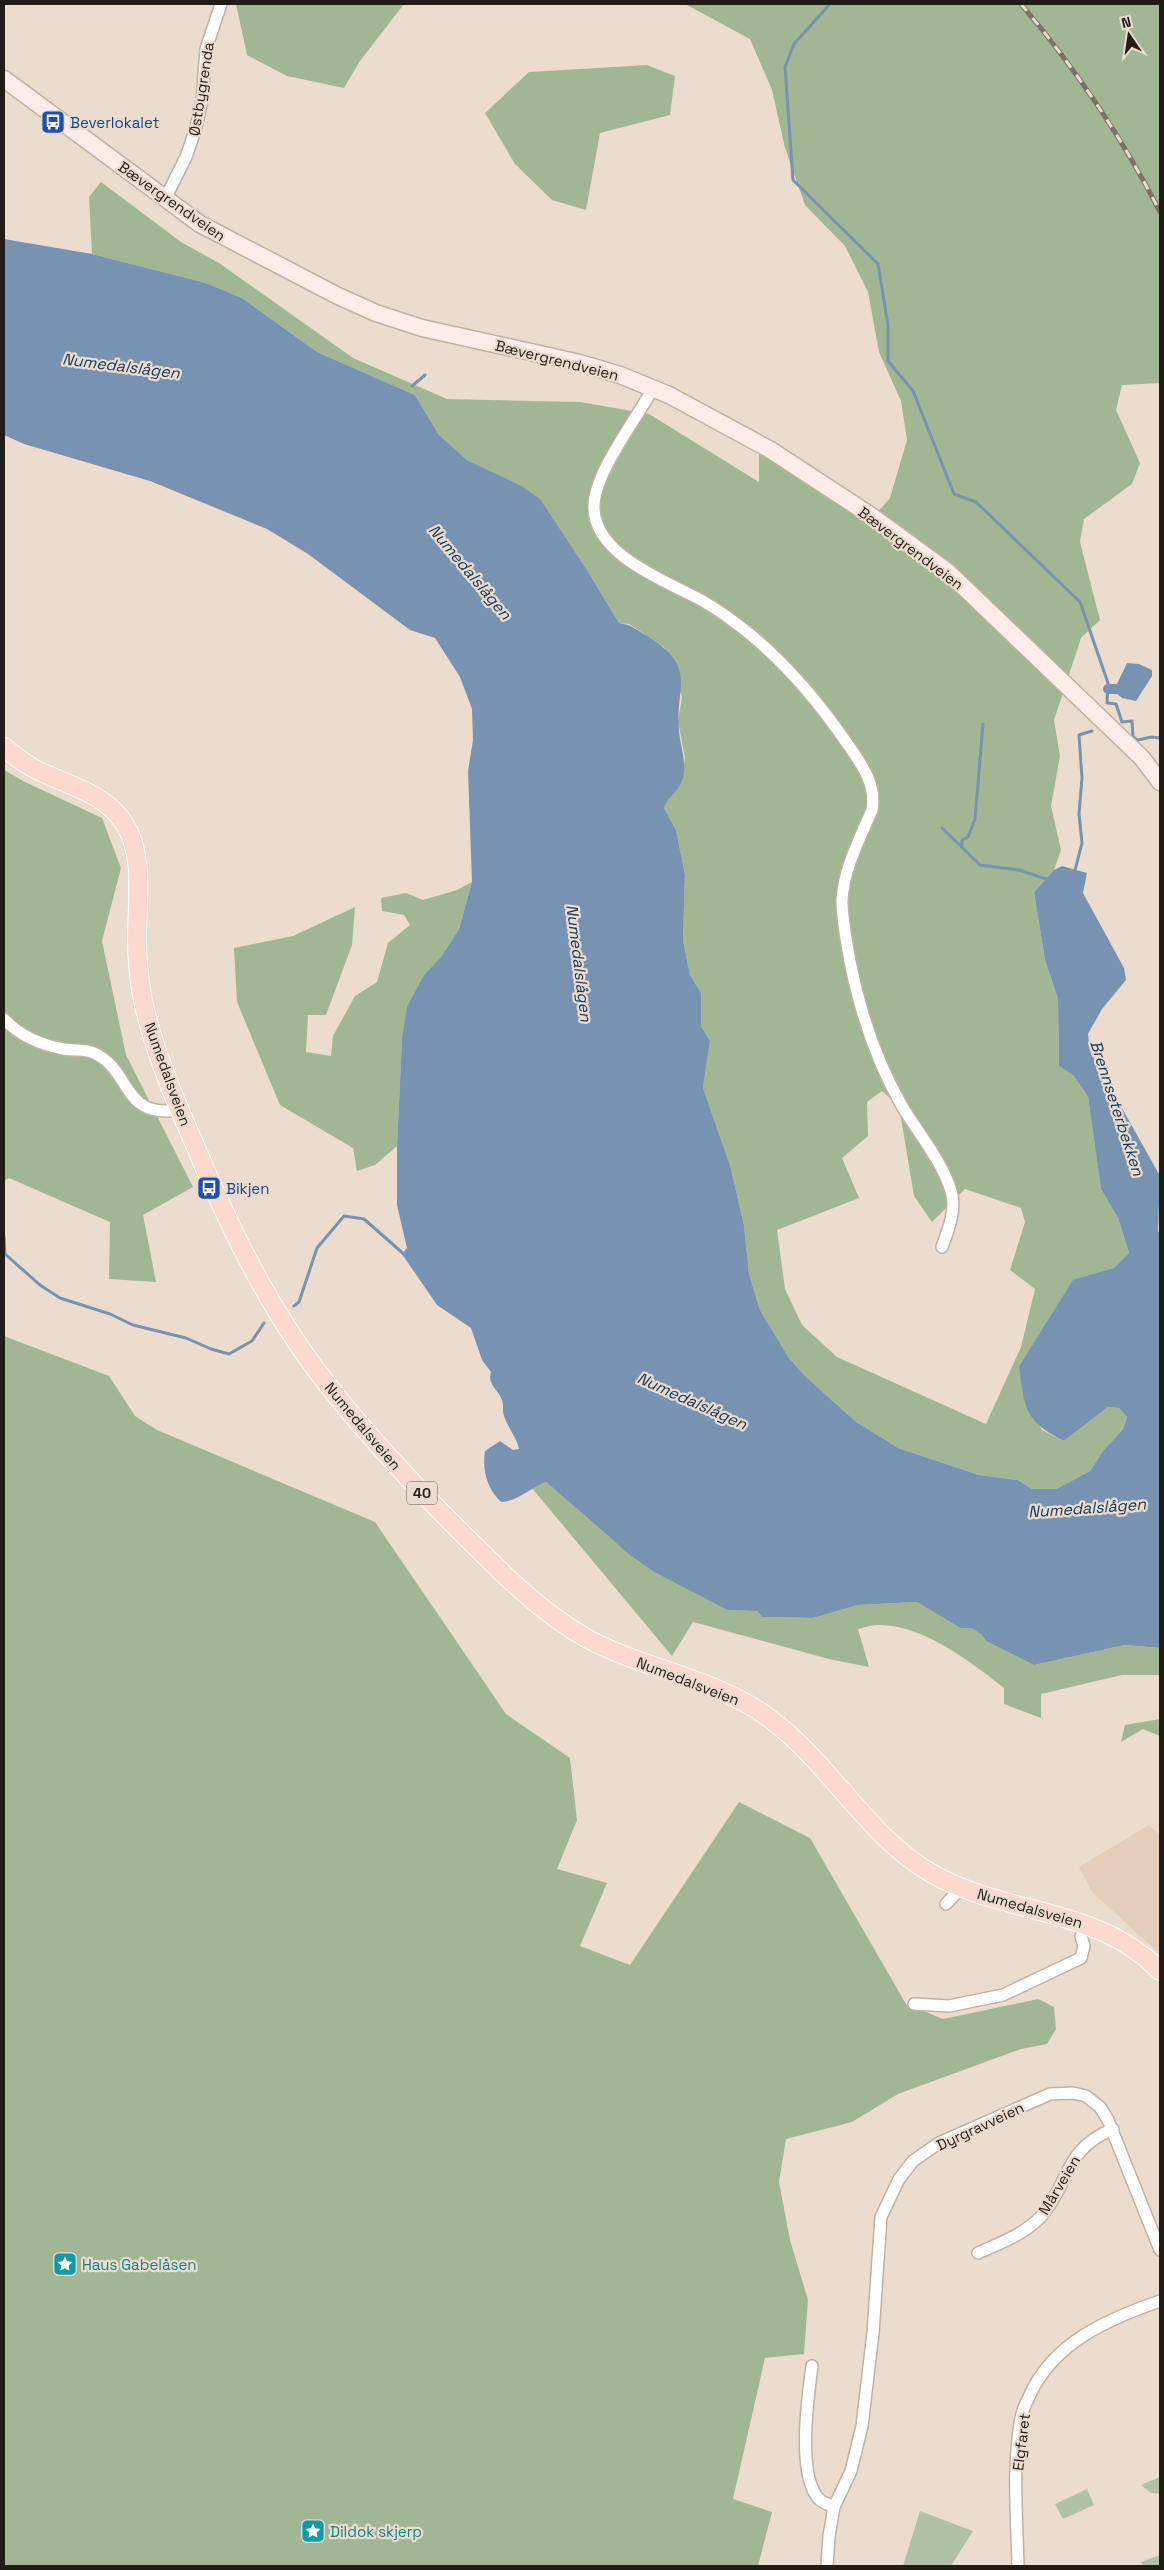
<svg xmlns="http://www.w3.org/2000/svg" width="1164" height="2570" font-family="'Space Grotesk',sans-serif">
	<rect width="100%" height="100%" fill="#ecdccd"/>
	<!-- built -->
	<path fill="#e4ceb9" d="M 1149,1825 L 1160,1835 L 1160,1954 L 1092,1892 L 1079,1867 Z"/>
	<!-- green -->
	<path fill="#b1c1a6" d="M 1160,2477 L 1160,2494 L 1151,2493 L 1141,2485 Z
		M 1087,2489 L 1094,2505 L 1063,2519 L 1055,2504 Z
		M 920,2511 L 973,2531 L 951,2566 L 903,2566 Z
		M 1160,2555 L 1160,2566 L 1143,2566 L 1141,2562 Z"/>
	<!-- forest -->
	<path fill="#a1b793" fill-rule="evenodd" d="M 236,4 L 404,4 L 360,61 L 344,88 L 287,76 L 247,55 Z
		M 685,4 L 1160,4 L 1160,383 L 1122,385 L 1116,410 L 1140,463 L 1132,484 L 1084,519 L 1080,542 L 1100,620 L 1081,638 L 1054,720 L 1060,756 L 1051,806 L 1061,850 L 1054,870 L 1034,892 L 1045,960 L 1058,999 L 1059,1066 L 1074,1076 L 1088,1097 L 1101,1189 L 1118,1218 L 1129,1253 L 1114,1268 L 1073,1281 L 1019,1366 L 1042,1430 L 1064,1441 L 1108,1407 L 1119,1408 L 1127,1417 L 1123,1429 L 1103,1451 L 1090,1471 L 1056,1489 L 1032,1489 L 1018,1480 L 979,1475 L 898,1448 L 855,1421 L 805,1376 L 789,1358 L 760,1310 L 749,1274 L 744,1225 L 730,1165 L 703,1088 L 710,1041 L 701,1026 L 701,993 L 690,975 L 683,940 L 685,874 L 676,830 L 664,808 L 666,800 L 681,783 L 685,758 L 678,721 L 682,697 L 664,647 L 629,624 L 619,623 L 587,570 L 539,499 L 522,486 L 467,460 L 439,435 L 415,395 L 317,352 L 242,298 L 206,283 L 92,254 L 89,197 L 101,182 L 181,242 L 219,263 L 353,358 L 447,399 L 580,402 L 649,414 L 759,482 L 759,447 L 876,514 L 890,498 L 907,440 L 901,401 L 879,352 L 868,292 L 845,246 L 805,205 L 785,148 L 772,90 L 750,39 ZM 882,1091 L 899,1106 L 914,1196 L 932,1222 L 965,1189 L 1021,1208 L 1025,1222 L 1010,1270 L 1035,1289 L 1021,1347 L 986,1424 L 837,1357 L 802,1325 L 785,1289 L 777,1230 L 859,1198 L 842,1158 L 868,1136 L 867,1102 Z
		M 647,65 L 675,76 L 670,115 L 600,133 L 586,210 L 552,200 L 515,164 L 485,113 L 529,72 Z
		M 4,770 L 25,782 L 102,818 L 121,868 L 102,941 L 126,1055 L 193,1187 L 143,1215 L 156,1282 L 109,1279 L 110,1222 L 9,1178 L 4,1181 Z
		M 472,882 L 459,929 L 441,957 L 424,975 L 402,1039 L 397,1146 L 375,1165 L 357,1171 L 353,1148 L 280,1105 L 237,1002 L 234,948 L 293,936 L 355,907 L 352,945 L 326,1015 L 308,1015 L 306,1052 L 331,1056 L 333,1036 L 355,996 L 377,982 L 388,943 L 410,925 L 404,915 L 382,911 L 381,898 L 406,893 L 423,900 L 457,890 Z
		M 4,1336 L 109,1376 L 135,1416 L 157,1430 L 375,1522 L 506,1714 L 570,1758 L 577,1820 L 557,1869 L 607,1883 L 580,1946 L 630,1965 L 739,1802 L 810,1838 L 906,2004 L 943,2019 L 1038,1999 L 1054,2007 L 1056,2029 L 1047,2044 L 1021,2049 L 898,2094 L 852,2122 L 786,2139 L 779,2182 L 790,2240 L 808,2300 L 804,2354 L 765,2358 L 733,2499 L 772,2512 L 758,2566 L 4,2566 Z
		M 546,1482 L 608,1536 L 654,1572 L 727,1610 L 757,1611 L 762,1617 L 813,1618 L 858,1605 L 917,1602 L 960,1628 L 971,1628 L 982,1635 L 986,1641 L 1034,1665 L 1125,1645 L 1160,1648 L 1160,1675 L 1122,1675 L 1041,1694 L 1041,1718 L 1004,1704 L 1004,1688 C 971,1662 921,1623 877,1625 C 871,1625 864,1628 858,1629 L 869,1667 L 829,1659 L 693,1622 L 672,1656 L 531,1487 Z
		M 1160,1719 L 1160,1736 L 1143,1729 L 1121,1742 L 1125,1725 Z"/>
	<!-- water -->
	<path fill="#7893b2" d="M 4,239 L 92,254 L 206,283 L 242,298 L 317,352 L 415,395 L 439,435 L 467,460 L 522,486 L 540,499 L 587,570 L 619,623 C 631,624 638,631 649,637 C 698,669 675,685 679,730 C 680,747 689,766 681,783 C 677,793 667,797 664,808 L 676,830 L 685,874 L 683,940 L 690,975 L 701,993 L 701,1026 L 710,1041 L 703,1088 L 730,1165 L 744,1225 L 749,1274 L 760,1310 L 789,1358 L 805,1376 L 855,1421 L 898,1448 L 979,1475 L 1018,1480 L 1032,1489 L 1056,1489 L 1090,1471 L 1103,1451 L 1123,1429 L 1127,1417 L 1119,1408 L 1108,1407 L 1064,1441 C 1023,1420 1025,1408 1019,1366 L 1073,1280 L 1114,1268 L 1129,1253 L 1118,1218 L 1101,1189 L 1088,1097 L 1074,1076 L 1059,1066 L 1058,999 L 1045,960 L 1034,892 L 1054,870 L 1062,866 L 1087,873 L 1083,893 L 1124,968 L 1126,980 L 1102,1009 L 1088,1034 L 1090,1051 L 1160,1176 L 1158,1231 L 1160,1234 L 1160,1648 L 1125,1645 L 1034,1665 L 986,1641 L 982,1635 L 971,1628 L 960,1628 L 917,1602 L 858,1605 L 813,1618 L 762,1617 L 757,1611 L 727,1610 L 654,1572 L 630,1555 L 546,1482 C 529,1488 519,1501 501,1502 C 487,1489 482,1470 485,1451 L 500,1441 L 513,1450 L 519,1449 C 517,1438 508,1428 504,1416 C 502,1411 504,1405 502,1400 C 498,1389 487,1385 491,1372 L 482,1360 L 471,1328 L 437,1305 L 402,1254 L 407,1248 L 397,1205 L 397,1146 L 402,1039 L 407,1007 L 424,975 L 441,957 L 459,929 L 472,882 L 468,771 L 473,740 L 472,709 L 460,677 L 435,638 L 410,630 L 308,554 L 267,529 L 150,481 L 24,444 L 4,435 Z
		M 1127,663 L 1139,664 L 1152,670 L 1152,676 L 1136,701 L 1122,698 L 1116,693 L 1116,686 Z"/>
	<g fill="none" stroke-linecap="round" stroke-linejoin="round">
		<!-- stream -->
		<path stroke="#7893b2" stroke-width="3" d="M 830,4 L 794,44 L 785,67 L 793,180 L 878,264 L 888,325 L 888,361 L 913,391 L 954,494 L 976,502 L 1080,602 L 1108,683 L 1107,703 L 1116,704 L 1122,722 L 1132,721 L 1133,737 L 1138,740 L 1151,737 L 1160,738
			M 412,386 L 425,375
			M 942,828 L 980,865 L 1019,870 L 1049,880
			M 962,846 L 962,840 L 968,837 L 975,819 L 983,724
			M 1074,874 L 1082,843 L 1079,814 L 1082,778 L 1079,735 L 1092,731
			M 4,1237 L 5,1254 L 40,1285 L 60,1298 L 110,1314 L 133,1325 L 186,1338 L 211,1349 L 229,1354 L 252,1341 L 264,1323
			M 294,1306 L 299,1302 L 317,1248 L 344,1216 L 364,1219 L 406,1256"/>
		<!-- canal -->
		<path stroke="#7893b2" stroke-width="10" d="M 1108,689 L 1116,689"/>
		<!-- minor casing -->
		<g stroke="#c0b1a2" stroke-width="14">
			<path id="minor" d="M 165,199 L 186,157 L 195,131 L 202,101 L 206,49 L 221,4
				M 653,388 C 637,419 592,475 594,509 C 596,556 666,581 701,600 C 719,610 735,622 751,635 C 787,665 817,700 844,739 C 859,761 877,782 872,810 C 860,838 844,868 842,900 C 842,919 846,938 849,956 C 859,1009 875,1059 902,1106 C 918,1133 942,1161 951,1191 C 957,1208 948,1231 942,1247
				M 4,1019 C 20,1036 41,1045 64,1049 C 74,1051 85,1049 94,1053 C 133,1071 120,1119 180,1110
				M 946,1904 L 961,1888
				M 914,2004 L 949,2006 L 1003,1995 L 1081,1958 L 1084,1946 L 1081,1936
				M 978,2253 C 1000,2243 1028,2233 1044,2213 C 1071,2178 1065,2149 1113,2129
				M 812,2366 C 808,2395 796,2478 820,2500 C 824,2503 830,2505 834,2507
				M 827,2566 L 829,2536 L 834,2507 L 851,2471 L 862,2426 L 873,2333 L 881,2217 L 899,2179 L 913,2161 L 939,2143 L 1050,2094 L 1073,2093 L 1086,2096 L 1100,2107 L 1108,2120 L 1160,2250
				M 1018,2566 C 1017,2518 1012,2466 1021,2418 C 1022,2411 1026,2403 1029,2397 C 1052,2343 1108,2319 1160,2301"/>
		</g>
		<!-- secondary casing -->
		<g stroke="#c0b1a2" stroke-width="19">
			<path id="secondary" d="M 4,79 L 200,224 L 338,296 L 376,313 L 422,328 L 580,363 L 620,375 L 669,395 L 769,449 L 873,517 L 948,572 L 1142,758 L 1160,782"/>
		</g>
		<!-- primary casing -->
		<g stroke="#fff" stroke-width="20">
			<path id="primary" d="M 4,747 C 16,757 27,766 41,772 C 71,786 105,794 124,823 C 145,855 137,902 137,938 C 137,959 139,980 143,1001 C 154,1051 174,1098 195,1145 C 227,1222 264,1299 314,1367 C 361,1430 414,1486 470,1541 C 506,1577 543,1614 588,1639 C 646,1670 715,1678 769,1718 C 829,1762 869,1838 931,1873 C 1006,1916 1097,1906 1160,1971"/>
		</g>
		<!-- minor -->
		<use href="#minor" stroke="#fff" stroke-width="11"/>
		<!-- secondary -->
		<use href="#secondary" stroke="#fdece7" stroke-width="16"/>
		<!-- primary -->
		<use href="#primary" stroke="#fbd9ce" stroke-width="18"/>
		<!-- rail casing -->
		<g stroke="#7c7268" stroke-width="5">
			<path id="rail" d="M 1021,4 C 1075,68 1122,137 1160,212"/>
		</g>
		<!-- rail -->
		<use href="#rail" stroke="#ecdccd" stroke-width="3" stroke-dasharray="9" stroke-linecap="butt"/>
	</g>
	<!-- icons -->
	<defs>
		<g id="bus-square" transform="scale(1.25)"><rect x="-9" y="-9" width="18" height="18" rx="4" fill="#1a4fb4" stroke="#ecdccd"/><path d="M-5-6H5V4H4V6H2V4H-2V6H-4V4H-5ZM-3.5-4V0h7V-4ZM-3.5 1.2v1.5H-2V1.2ZM2 1.2v1.5H3.5V1.2Z" fill="#fff"/></g>
		<g id="sight-square" transform="scale(1.25)"><rect x="-9" y="-9" width="18" height="18" rx="4" fill="#0f9aa8" stroke="#ecdccd"/><path d="M0-6L1.8-2.2L6-1.7L2.9 1.2L3.7 5.4L0 3.3L-3.7 5.4L-2.9 1.2L-6-1.7L-1.8-2.2Z" fill="#fff"/></g>
	</defs>
	<g fill-rule="evenodd">
		<use href="#bus-square" x="53" y="122"/>
		<use href="#bus-square" x="209" y="1188"/>
		<use href="#sight-square" x="65" y="2264"/>
		<use href="#sight-square" x="313" y="2531"/>
	</g>
	<g text-anchor="middle" dominant-baseline="central" stroke-width="4.5" stroke-linejoin="round" paint-order="stroke">
		<!-- shield labels -->
		<rect fill="#ecdccd" stroke="#5f564e" stroke-width="1" x="407" y="1481.5" width="30" height="23" rx="4"/>
		<g font-size="14" font-weight="bold" fill="#221c17">
			<text x="422" y="1493">40</text>
		</g>
		<!-- street labels -->
		<g font-size="15" fill="#221c17" stroke="#ecdccd">
			<text transform="translate(201 89) rotate(-81)">Østbygrenda</text>
			<text transform="translate(172 201) rotate(35)">Bævergrendveien</text>
			<text transform="translate(557 360) rotate(14)">Bævergrendveien</text>
			<text transform="translate(911 548) rotate(37)">Bævergrendveien</text>
			<text transform="translate(168 1074) rotate(70)">Numedalsveien</text>
			<text transform="translate(363 1426) rotate(50)">Numedalsveien</text>
			<text transform="translate(688 1681) rotate(21)">Numedalsveien</text>
			<text transform="translate(1030 1908) rotate(16)">Numedalsveien</text>
			<text transform="translate(980 2126) rotate(-25)">Dyrgravveien</text>
			<text transform="translate(1059 2185) rotate(-59)">Mårveien</text>
			<text transform="translate(1021 2442) rotate(-83)">Elgfaret</text>
		</g>
		<!-- transit labels -->
		<g font-size="15" fill="#164399" stroke="#ecdccd" text-anchor="start">
			<text x="70" y="122">Beverlokalet</text>
			<text x="226" y="1188">Bikjen</text>
		</g>
		<!-- culture labels -->
		<g font-size="15" fill="#0d838f" stroke="#ecdccd" text-anchor="start">
			<text x="82" y="2264">Haus Gabelåsen</text>
			<text x="330" y="2531">Dildok skjerp</text>
		</g>
		<!-- water labels -->
		<g font-size="16" font-style="italic" fill="#113b64" stroke="#ecdccd">
			<text transform="translate(121 366) rotate(7)">Numedalslågen</text>
			<text transform="translate(470 572) rotate(50)">Numedalslågen</text>
			<text transform="translate(579 963) rotate(83)">Numedalslågen</text>
			<text transform="translate(1117 1108) rotate(72)">Brennseterbekken</text>
			<text transform="translate(692 1401) rotate(24)">Numedalslågen</text>
			<text transform="translate(1087 1508) rotate(-4)">Numedalslågen</text>
		</g>
	</g>
	<!-- border -->
	<rect width="1164" height="2570" fill="none" stroke="#221c17" stroke-width="10"/>
	<!-- north arrow -->
	<g transform="translate(1129 35) rotate(347)" stroke="#ecdccd" stroke-width="4" paint-order="stroke">
	<path d="M0-4L9 19L0 12L-9 19Z" fill="#221c17"/>
	<text y="-8" font-size="14" font-weight="bold" text-anchor="middle" fill="#221c17">N</text>
	</g>
</svg>
